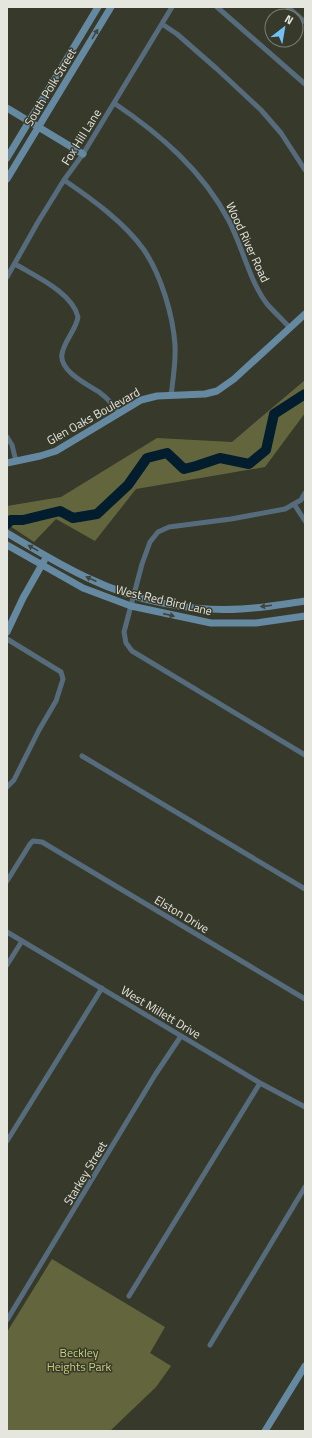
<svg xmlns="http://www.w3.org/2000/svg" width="312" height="1438" font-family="'Titillium Web',sans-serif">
	<rect width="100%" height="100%" fill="#37392b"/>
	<!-- green -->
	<path fill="#63663c" d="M 305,380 L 305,413 L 265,467 L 136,489 L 95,541 L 56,519 L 34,542 L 7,524 L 7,506 L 61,497 L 157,438 L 232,442 Z
		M 52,1259 L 165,1327 L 150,1353 L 171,1366 L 156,1387 L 110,1431 L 7,1431 L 7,1332 Z"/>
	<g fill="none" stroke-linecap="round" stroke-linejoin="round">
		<!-- river -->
		<path stroke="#011d2e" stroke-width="10" d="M 7,524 L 11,520 L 23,520 L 60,511 L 73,518 L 97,514 L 128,485 L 147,458 L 167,453 L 184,469 L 196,466 L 220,458 L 249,464 L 266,450 L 274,414 L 305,394"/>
		<!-- street -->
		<path stroke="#566c7c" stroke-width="5" d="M 217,7 L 305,84
			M 288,7 L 305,22
			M 162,24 L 177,34 L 217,69 L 261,110 L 281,133 L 305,170
			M 114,103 C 160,134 203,171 229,221 C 243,248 249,280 267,304 C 274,312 283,320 290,328
			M 64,180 C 92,199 125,223 144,250 C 161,275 173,315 175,345 C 176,362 173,379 171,396
			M 15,264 C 35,276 73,293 78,317 C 76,330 64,341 62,354 C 59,371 88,385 99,392 C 107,398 114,405 119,413
			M 7,277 L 38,222 L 64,180 L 83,154 L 172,7
			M 7,437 L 12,445 L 16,461
			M 305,493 L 301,500 L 285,509 L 231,519 L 169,527 L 158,532 L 150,542 L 142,564 L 124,632 L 126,643 L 132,651 L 305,755
			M 294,504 L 305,521
			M 7,639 L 61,672 L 63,679 L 56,701 L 39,730 L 14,780 L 7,787
			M 82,756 L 305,889
			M 7,881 L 30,844 L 33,841 L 42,842 L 305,999
			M 7,932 L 260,1083 L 305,1107
			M 7,965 L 22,941
			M 7,1141 L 102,988
			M 129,1296 L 260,1083
			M 7,1320 L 155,1075 L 181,1036
			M 210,1345 L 305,1187"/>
		<!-- secondary -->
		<path stroke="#6689a2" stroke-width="7" d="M 7,108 L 83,154
			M 7,158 L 98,7
			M 7,179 L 111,7
			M 7,463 L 40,456 L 56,451 L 141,400 L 157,396 L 205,394 L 217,391 L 234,379 L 305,314
			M 7,533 C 34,549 61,566 90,579 C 136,601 191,612 241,609 C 262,608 284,604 305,601
			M 7,545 L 83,588 L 131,606 L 211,623 L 256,623 L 305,616
			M 7,632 L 23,598 L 44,561
			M 265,1431 L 305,1366"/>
	</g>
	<!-- one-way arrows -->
	<defs><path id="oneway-solid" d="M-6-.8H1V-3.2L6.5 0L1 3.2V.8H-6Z"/></defs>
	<g fill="#3e453d">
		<use href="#oneway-solid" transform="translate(95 34) rotate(-59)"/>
		<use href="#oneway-solid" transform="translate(33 548) rotate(-151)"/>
		<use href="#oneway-solid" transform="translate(91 579) rotate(-155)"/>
		<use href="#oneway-solid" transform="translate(266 606) rotate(173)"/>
		<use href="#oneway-solid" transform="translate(169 615) rotate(13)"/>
	</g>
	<g text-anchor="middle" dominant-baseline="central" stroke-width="3" stroke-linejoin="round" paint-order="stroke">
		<!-- street labels -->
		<g font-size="12" fill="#e5e6de" stroke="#37392b">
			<text transform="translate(50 87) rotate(-59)">South Polk Street</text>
			<text transform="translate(81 137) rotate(-58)">Fox Hill Lane</text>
			<text transform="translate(248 242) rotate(65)">Wood River Road</text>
			<text transform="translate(93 416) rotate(-29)">Glen Oaks Boulevard</text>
			<text transform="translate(164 600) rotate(13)">West Red Bird Lane</text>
			<text transform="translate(182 914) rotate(31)">Elston Drive</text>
			<text transform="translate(161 1012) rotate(31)">West Millett Drive</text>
			<text transform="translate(85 1173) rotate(-59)">Starkey Street</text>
		</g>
		<!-- park labels -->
		<g font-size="12" fill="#c9d079" stroke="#37392b">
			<text x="79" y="1352">Beckley<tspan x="79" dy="14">Heights Park</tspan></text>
		</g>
	</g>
	<!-- border -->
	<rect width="312" height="1438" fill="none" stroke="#e5e6de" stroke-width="16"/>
	<!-- north arrow -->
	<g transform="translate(284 28) rotate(31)"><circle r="19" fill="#37392b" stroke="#7d7e73"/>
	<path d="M0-3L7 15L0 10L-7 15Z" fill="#72c1f5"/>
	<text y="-6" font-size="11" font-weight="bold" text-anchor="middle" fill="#e5e6de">N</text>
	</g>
</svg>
